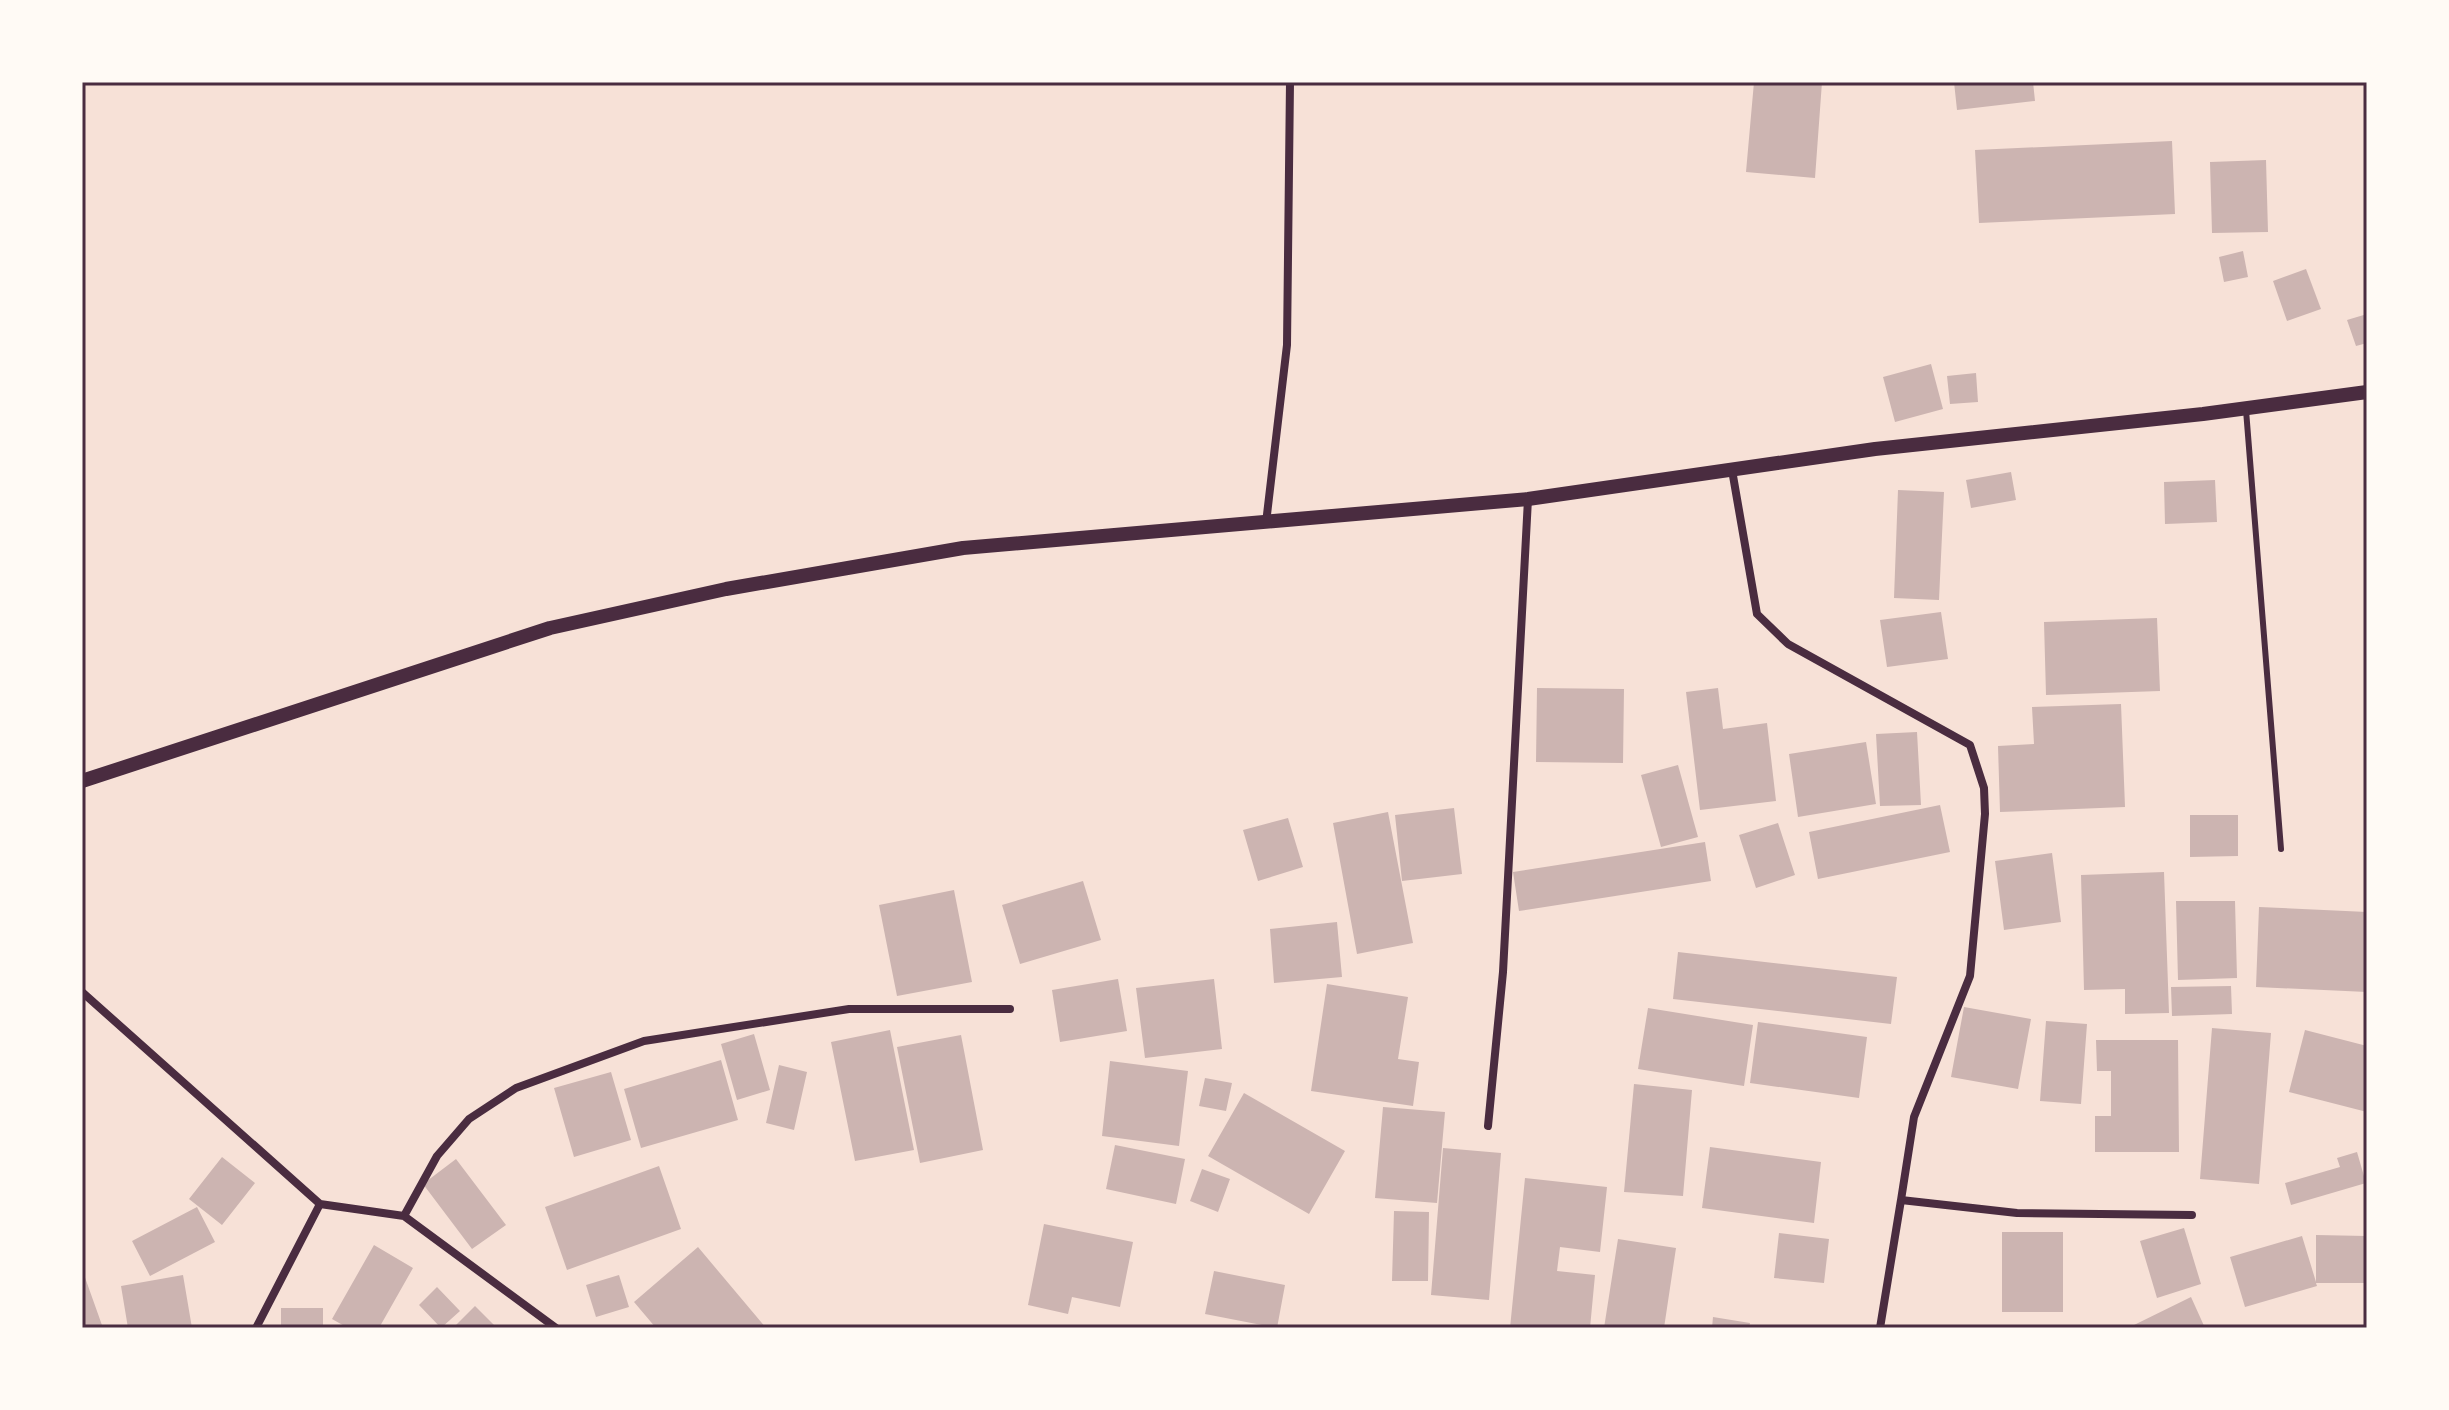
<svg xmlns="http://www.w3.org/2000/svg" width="2449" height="1410" font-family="'Work Sans',sans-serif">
	<rect width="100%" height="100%" fill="#f7e1d7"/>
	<!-- building -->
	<path fill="#ccb4b1" d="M 1754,82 L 1822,82 L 1815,178 L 1746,172 Z
		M 1954,82 L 2033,82 L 2035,101 L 1957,110 Z
		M 2172,141 L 2175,214 L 1979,223 L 1975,150 Z
		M 2266,160 L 2268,232 L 2212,233 L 2210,162 Z
		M 2243,251 L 2248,277 L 2224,282 L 2219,257 Z
		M 2306,269 L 2321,309 L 2287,321 L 2273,281 Z
		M 2367,314 L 2367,343 L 2356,346 L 2347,320 Z
		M 1931,364 L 1943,409 L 1895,422 L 1883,377 Z
		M 1976,373 L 1978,402 L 1950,404 L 1947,376 Z
		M 2011,472 L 2016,500 L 1971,508 L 1966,480 Z
		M 2215,480 L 2217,522 L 2165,524 L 2164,482 Z
		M 1898,490 L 1944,492 L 1939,600 L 1894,598 Z
		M 1941,612 L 1948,659 L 1887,667 L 1880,620 Z
		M 2157,618 L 2160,691 L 2046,695 L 2044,622 Z
		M 1537,688 L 1624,689 L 1623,763 L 1536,762 Z
		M 1718,688 L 1723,729 L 1767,723 L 1776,801 L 1700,810 L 1686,692 Z
		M 2121,704 L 2125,807 L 2000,812 L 1998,746 L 2034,744 L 2032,707 Z
		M 1917,732 L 1921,805 L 1880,806 L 1876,734 Z
		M 1866,742 L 1876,804 L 1798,817 L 1789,754 Z
		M 1678,765 L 1698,837 L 1661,847 L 1641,775 Z
		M 1940,805 L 1950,852 L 1818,879 L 1809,832 Z
		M 1454,808 L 1462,874 L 1402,881 L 1395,815 Z
		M 1388,812 L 1413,943 L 1357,954 L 1333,823 Z
		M 2190,815 L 2238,815 L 2238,856 L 2190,857 Z
		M 1288,818 L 1303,867 L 1258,881 L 1243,830 Z
		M 1778,823 L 1795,875 L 1756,888 L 1739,835 Z
		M 1705,842 L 1711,881 L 1519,911 L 1513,872 Z
		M 2052,853 L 2061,922 L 2004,930 L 1995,861 Z
		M 2164,872 L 2169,1013 L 2125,1014 L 2125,989 L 2084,990 L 2081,875 Z
		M 1083,881 L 1101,940 L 1020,964 L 1002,905 Z
		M 954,890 L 972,982 L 897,996 L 879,905 Z
		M 2176,901 L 2235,901 L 2237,978 L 2178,980 Z
		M 2259,907 L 2367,912 L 2367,992 L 2256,987 Z
		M 1337,922 L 1342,977 L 1274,983 L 1270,929 Z
		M 1678,952 L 1897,977 L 1891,1024 L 1673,999 Z
		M 1118,979 L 1127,1031 L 1060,1042 L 1052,990 Z
		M 1214,979 L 1222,1049 L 1145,1058 L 1136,988 Z
		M 1327,984 L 1408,997 L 1398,1059 L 1419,1062 L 1413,1106 L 1311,1091 Z
		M 2231,986 L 2232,1014 L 2172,1016 L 2171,987 Z
		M 1964,1007 L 2031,1019 L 2018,1089 L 1951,1077 Z
		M 1648,1008 L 1753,1025 L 1744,1086 L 1638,1069 Z
		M 2046,1021 L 2087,1024 L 2081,1104 L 2040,1101 Z
		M 1758,1022 L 1867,1037 L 1859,1098 L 1750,1083 Z
		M 2212,1028 L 2271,1033 L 2259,1184 L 2200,1179 Z
		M 890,1030 L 914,1150 L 855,1161 L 831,1042 Z
		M 2305,1030 L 2367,1046 L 2367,1112 L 2289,1092 Z
		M 754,1034 L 770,1090 L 737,1100 L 721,1044 Z
		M 961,1035 L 983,1150 L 920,1163 L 897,1047 Z
		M 2096,1040 L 2178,1040 L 2179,1152 L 2095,1152 L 2095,1116 L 2111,1116 L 2111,1071 L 2097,1071 Z
		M 721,1060 L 738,1120 L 641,1148 L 624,1089 Z
		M 1110,1061 L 1188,1071 L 1179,1146 L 1102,1136 Z
		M 779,1065 L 807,1072 L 794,1130 L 766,1123 Z
		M 611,1072 L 631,1140 L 574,1157 L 554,1088 Z
		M 1205,1078 L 1232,1083 L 1226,1111 L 1199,1106 Z
		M 1634,1084 L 1692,1090 L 1683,1196 L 1624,1192 Z
		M 1244,1093 L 1345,1151 L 1309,1214 L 1208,1156 Z
		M 1383,1107 L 1445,1112 L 1437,1203 L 1375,1198 Z
		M 1115,1145 L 1185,1159 L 1176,1204 L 1106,1189 Z
		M 1710,1147 L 1821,1162 L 1814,1223 L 1702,1208 Z
		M 1443,1148 L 1501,1153 L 1489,1300 L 1431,1295 Z
		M 2357,1152 L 2366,1183 L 2291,1205 L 2285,1183 L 2340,1167 L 2337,1158 Z
		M 222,1157 L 255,1183 L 222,1225 L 189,1199 Z
		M 456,1159 L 506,1225 L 472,1249 L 423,1184 Z
		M 659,1166 L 681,1229 L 567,1270 L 545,1207 Z
		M 1202,1169 L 1230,1179 L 1218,1212 L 1190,1201 Z
		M 1525,1178 L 1607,1187 L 1600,1252 L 1560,1247 L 1557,1271 L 1595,1275 L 1590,1328 L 1510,1328 Z
		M 197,1207 L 215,1242 L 150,1276 L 132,1241 Z
		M 1394,1211 L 1429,1212 L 1428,1281 L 1392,1281 Z
		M 1044,1224 L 1133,1242 L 1120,1307 L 1072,1297 L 1068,1314 L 1028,1305 Z
		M 2184,1228 L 2201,1284 L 2157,1298 L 2140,1241 Z
		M 2002,1232 L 2063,1232 L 2063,1312 L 2002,1312 Z
		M 1779,1233 L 1829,1239 L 1824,1283 L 1774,1278 Z
		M 2316,1235 L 2366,1236 L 2366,1283 L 2316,1283 L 2317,1286 L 2245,1307 L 2230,1257 L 2302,1236 L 2316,1282 Z
		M 1618,1239 L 1676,1248 L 1664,1328 L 1604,1328 Z
		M 374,1245 L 413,1268 L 379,1328 L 348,1328 L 332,1319 Z
		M 698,1247 L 766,1328 L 656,1328 L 634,1302 Z
		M 82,1269 L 103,1328 L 82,1328 Z
		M 1214,1271 L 1285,1285 L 1277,1328 L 1205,1314 Z
		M 183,1275 L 192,1328 L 128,1328 L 121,1286 Z
		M 619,1275 L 629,1307 L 596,1317 L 586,1285 Z
		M 437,1287 L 460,1311 L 441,1328 L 419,1305 Z
		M 2191,1297 L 2205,1328 L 2135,1328 L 2134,1325 Z
		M 475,1306 L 497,1328 L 453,1328 Z
		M 281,1308 L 323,1308 L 323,1328 L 281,1328 Z
		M 1713,1317 L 1750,1323 L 1749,1328 L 1712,1328 Z"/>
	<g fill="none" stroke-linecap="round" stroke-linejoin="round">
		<!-- service -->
		<path stroke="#4a2c40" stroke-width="6" d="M 2246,410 L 2281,849"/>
		<!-- minor -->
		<path stroke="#4a2c40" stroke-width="8" d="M 1732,470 L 1757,614 L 1788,644 L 1970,745 L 1984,788 L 1985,814 L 1970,976 L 1914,1117 L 1901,1200 L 2017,1213 L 2192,1215
			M 1266,523 L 1287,345 L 1290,82
			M 82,992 L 320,1204 L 404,1216 L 556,1328
			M 1488,1126 L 1503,972 L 1528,499
			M 404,1216 L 437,1156 L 469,1119 L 516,1088 L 644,1041 L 849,1009 L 1010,1009
			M 256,1328 L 320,1204
			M 1880,1328 L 1901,1200"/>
		<!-- tertiary -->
		<path stroke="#4a2c40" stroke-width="14" d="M 82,781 L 550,628 L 726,589 L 963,548 L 1528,499 L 1875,449 L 2203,414 L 2367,392"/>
	</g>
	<!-- border -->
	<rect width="2449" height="1410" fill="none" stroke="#fffaf5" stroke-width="168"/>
	<rect x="84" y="84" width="2281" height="1242" fill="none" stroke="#4a2c40" stroke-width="3"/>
</svg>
